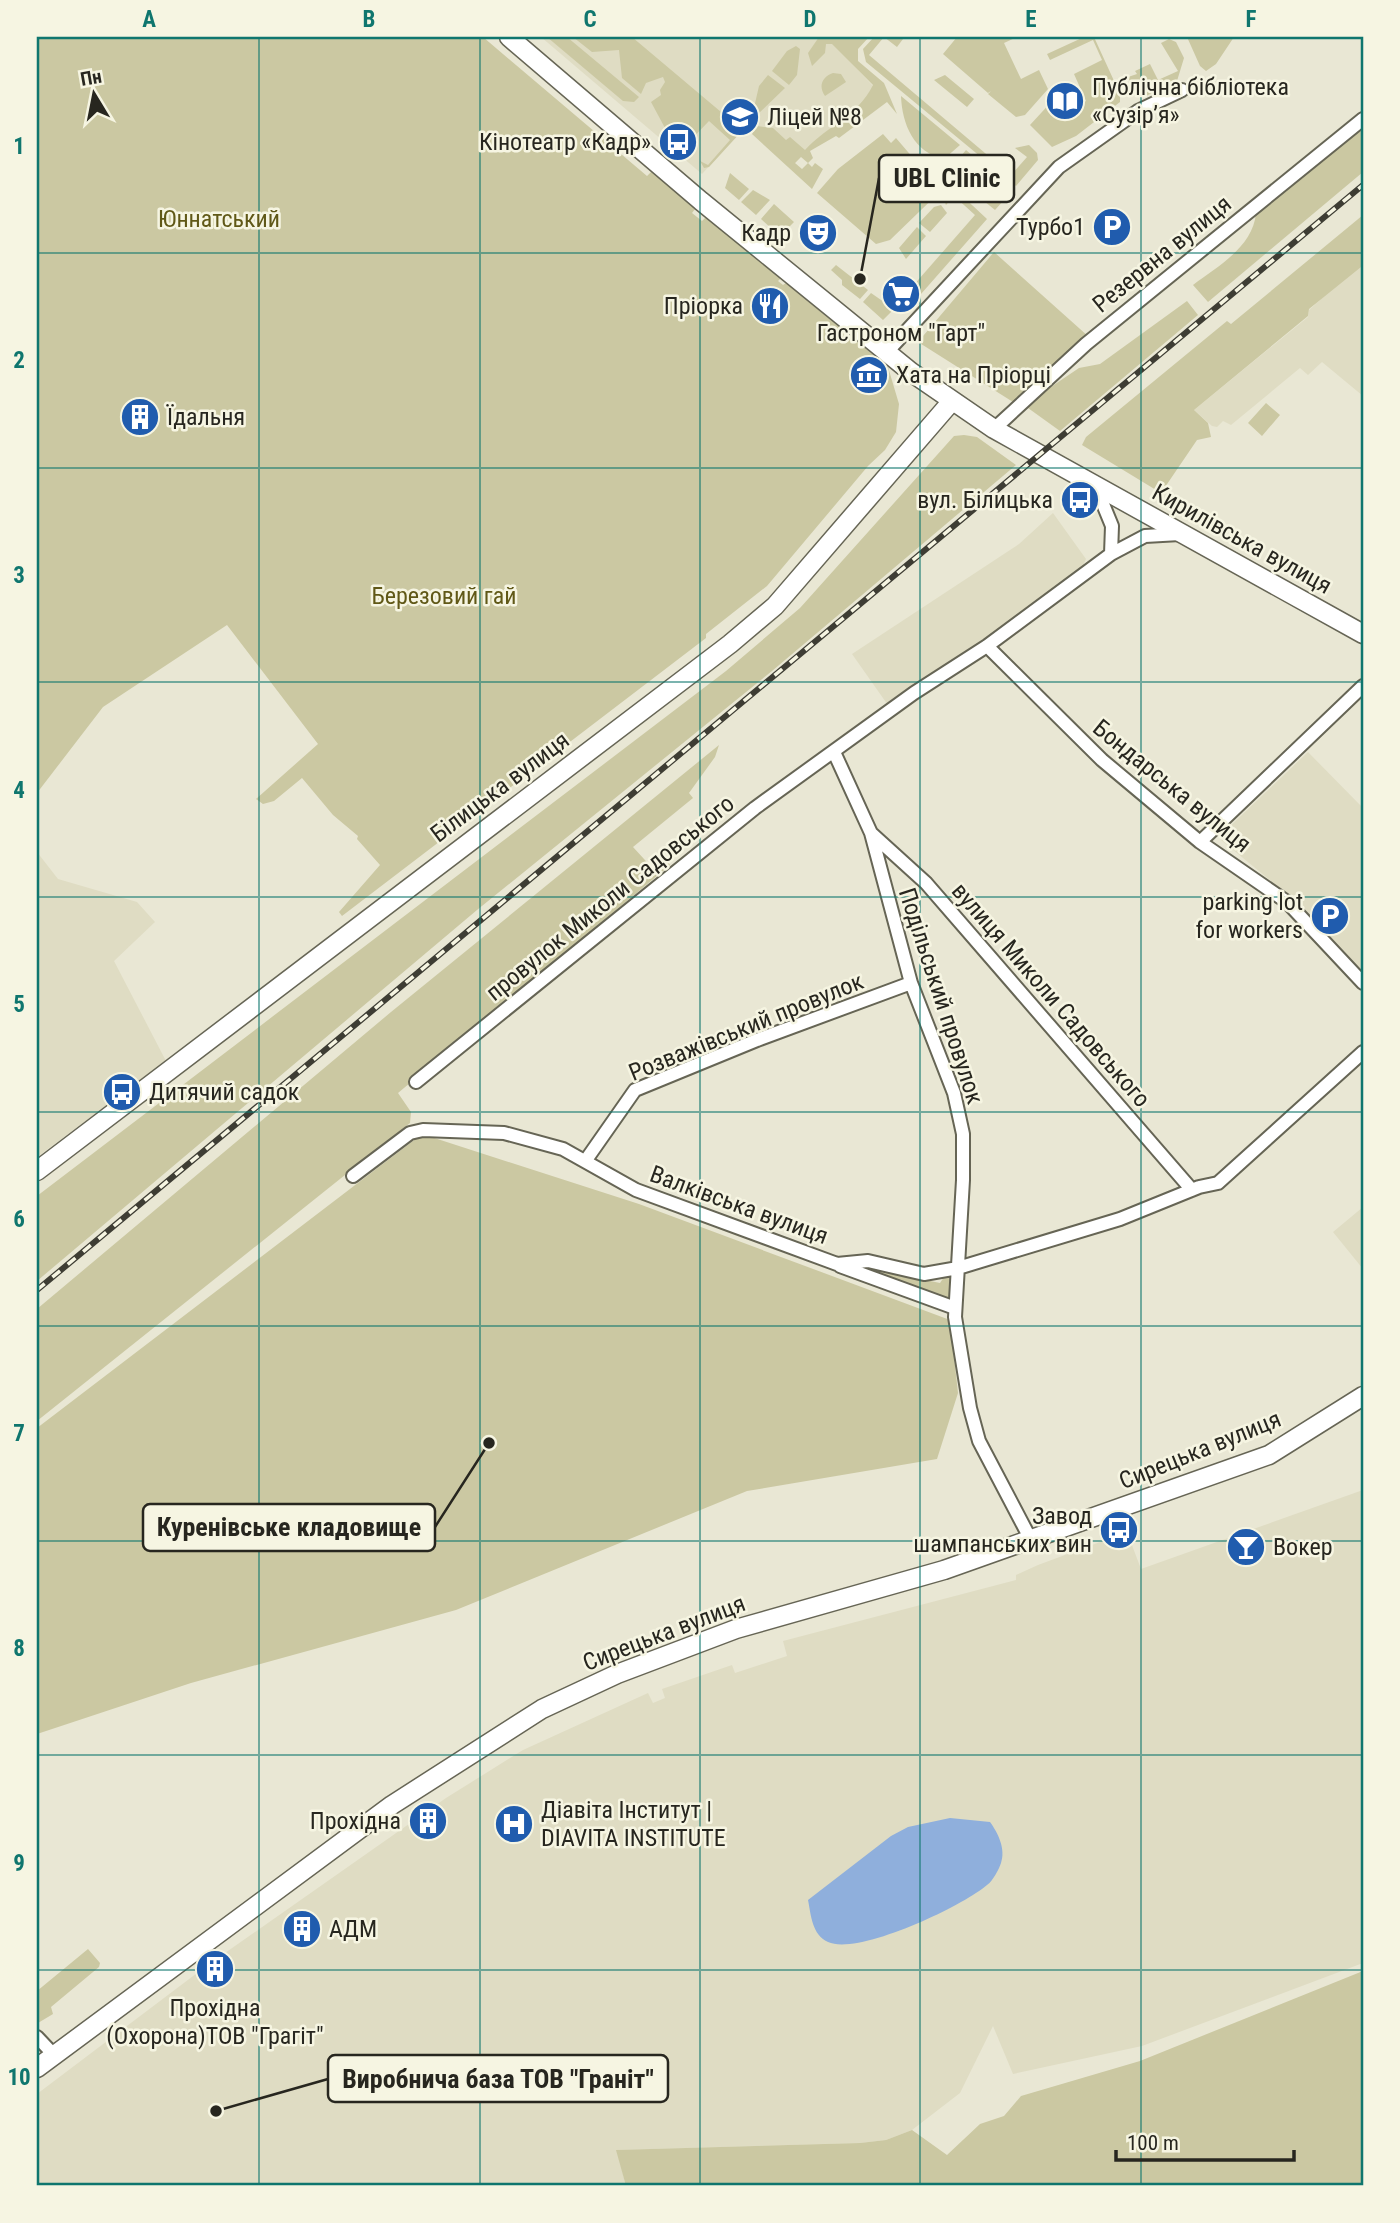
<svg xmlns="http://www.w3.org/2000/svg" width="1400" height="2223" font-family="'Roboto Condensed',sans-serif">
	<rect width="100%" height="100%" fill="#e9e7d4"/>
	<!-- built -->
	<path fill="#dfdcc3" d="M 541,37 L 861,37 L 844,55 L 873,86 L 862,105 L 814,141 L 795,163 L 754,129 L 740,133 L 702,174 Z
		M 1363,261 L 1363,396 L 1322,362 L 1308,375 L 1300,368 L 1231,425 L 1223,421 L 1217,427 L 1212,426 L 1194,410 L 1308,317 L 1309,310 Z
		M 1053,513 L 1086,559 L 1078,576 L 890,708 L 852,654 L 1019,544 Z
		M 1308,752 L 1363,808 L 1363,973 L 1288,895 L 1221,840 L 1224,832 Z
		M 37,852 L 58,879 L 137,902 L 155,922 L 114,961 L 166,1061 L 37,1157 Z
		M 1363,1207 L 1363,1269 L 1333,1232 Z
		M 1363,1490 L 1363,1963 L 1142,2046 L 1013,2074 L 993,2026 L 960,2093 L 912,2130 L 886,2140 L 860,2143 L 617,2150 L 626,2186 L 37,2186 L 37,2094 L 205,1967 L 446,1798 L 523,1750 L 648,1693 L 653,1703 L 665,1698 L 662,1689 L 732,1665 L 735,1673 L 787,1656 L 783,1641 L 1016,1580 L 1016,1575 L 1038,1565 L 1127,1532 L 1141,1569 Z"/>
	<!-- green -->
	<path fill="#cbc8a2" d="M 37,37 L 483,37 L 647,176 L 653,170 L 698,205 L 692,213 L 702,221 L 708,215 L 781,278 L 778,281 L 783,285 L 786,283 L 888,367 L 899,404 L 896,432 L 885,450 L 868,466 L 767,586 L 706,634 L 706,638 L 342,916 L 339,912 L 380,865 L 357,839 L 358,836 L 333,815 L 302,778 L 274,801 L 263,804 L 256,799 L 318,744 L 227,625 L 103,707 L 37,793 Z
		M 547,37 L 567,37 L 639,97 L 634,102 L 623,101 Z
		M 573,37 L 632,37 L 740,128 L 740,133 L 709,167 L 704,168 L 700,161 L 708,165 L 730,140 L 709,121 L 686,145 L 693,152 L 689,155 L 665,128 L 651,102 L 661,95 L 660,90 L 665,82 L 663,77 L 646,83 L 641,94 L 622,78 L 619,50 L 592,52 Z
		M 819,37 L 869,37 L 858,49 L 858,61 L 884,83 L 897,114 L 887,102 L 839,138 L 836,136 L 810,151 L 813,158 L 808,163 L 801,157 L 795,163 L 802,169 L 808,163 L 812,167 L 815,163 L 823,169 L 812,189 L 752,134 L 757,126 L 773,128 L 786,140 L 790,137 L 805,150 C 828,125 857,117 873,85 L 832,44 L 826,44 L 825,53 L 812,66 L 808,53 Z
		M 874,37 L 903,39 L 897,47 L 884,37 L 869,55 L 1011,175 L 1027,157 L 1015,148 L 1029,145 L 1037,153 L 1038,160 L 1016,186 L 866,62 L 863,49 Z
		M 957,37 L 1017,37 L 1004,43 L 1021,79 L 1039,70 L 1048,89 L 1025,115 L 1016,117 L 988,94 L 991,91 L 988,93 L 943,54 Z
		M 1084,37 L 1094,37 L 1120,94 L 1120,102 L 1076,136 L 1052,147 L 1030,125 L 1053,100 L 1058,109 L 1067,104 L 1070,109 L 1086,101 L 1074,74 L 1102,60 L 1093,40 L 1050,60 L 1047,54 Z
		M 1187,37 L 1234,37 L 1216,64 L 1206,71 L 1200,66 Z
		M 1169,39 L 1176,42 L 1184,58 L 1177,81 L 1146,96 L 1137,96 L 1128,77 L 1137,74 L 1135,71 L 1150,64 L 1158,80 L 1178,71 L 1161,43 Z
		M 796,46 L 800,49 L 797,75 L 789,85 L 772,71 L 787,51 Z
		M 833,73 L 841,74 L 846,82 L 825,96 C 818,86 822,77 833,73 Z
		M 768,75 L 785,88 L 757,115 L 753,112 L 759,86 Z
		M 945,75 L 974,99 L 967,107 L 934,80 Z
		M 901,96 L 960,145 L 944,159 C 914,153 902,124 901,96 Z
		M 1363,126 L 1363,172 L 1208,302 L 1193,285 C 1218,266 1253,247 1256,213 Z
		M 883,134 L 891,143 L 896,138 L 914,159 L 893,178 L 912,196 L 916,193 L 909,185 L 912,182 L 927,196 L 966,150 L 1013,190 L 995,210 L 963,184 L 949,183 L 890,240 L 876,244 L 817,193 L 838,169 Z
		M 730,173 L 749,189 L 739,200 L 725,188 Z
		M 753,190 L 770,200 L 756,215 L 741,202 Z
		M 952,190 L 957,191 L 987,219 L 921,294 L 912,287 L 975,215 L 954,196 L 946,205 L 942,195 Z
		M 774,204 L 794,222 L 780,236 L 761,219 Z
		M 941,205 L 947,213 L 930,232 L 919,223 L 934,207 Z
		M 1363,215 L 1361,267 L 1309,309 L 1308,316 L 1194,410 L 1208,423 L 1211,437 L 1197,440 L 1161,493 L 1082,445 L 1086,437 L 1227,321 L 1231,324 Z
		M 917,227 L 926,236 L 906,259 L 899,248 Z
		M 994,252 L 1089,337 L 1013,402 L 918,342 Z
		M 836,265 L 868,290 L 860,299 L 842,285 L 842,280 L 831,270 Z
		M 871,293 L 894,309 L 883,320 L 863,302 Z
		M 1187,301 L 1198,315 L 1060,431 L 1028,408 L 1039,395 L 1079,368 L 1100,364 Z
		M 1266,403 L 1280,415 L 1262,436 L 1248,423 Z
		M 964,435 L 977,437 L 1016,465 L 772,671 L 477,910 L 37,1281 L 37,1196 L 726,671 L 800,608 L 954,436 Z
		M 719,745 L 715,757 L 689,793 L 693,798 L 633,847 L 655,871 L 668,862 L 670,865 L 398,1093 L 411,1112 L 410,1123 L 37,1421 L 37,1309 L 391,1012 Z
		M 422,1134 L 639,1204 L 950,1320 L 958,1393 L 937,1459 L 747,1491 L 456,1610 L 191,1683 L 37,1734 L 37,1428 Z
		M 863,1267 L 940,1283 L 946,1274 L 952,1274 L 952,1299 L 947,1301 L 862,1270 Z
		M 88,1949 L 100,1963 L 99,1967 L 51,2007 L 53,2014 L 38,2023 L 37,1991 Z
		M 1363,1971 L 1363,2186 L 626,2186 L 616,2150 L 860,2143 L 886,2140 L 912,2130 L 947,2155 L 980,2124 L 1004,2116 L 1021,2096 L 1140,2061 Z"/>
	<!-- water -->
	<path fill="#8fafdc" d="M 950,1818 L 990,1822 C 998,1833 1006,1849 1001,1863 C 999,1869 993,1881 987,1885 C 963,1906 858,1956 828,1942 C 812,1935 811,1915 808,1900 L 891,1836 L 908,1827 Z"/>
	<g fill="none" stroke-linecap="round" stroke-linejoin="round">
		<!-- minor casing -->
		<g stroke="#666555" stroke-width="16">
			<path id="minor" d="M 886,353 L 1059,167 L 1138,111 L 1182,90
				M 994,429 L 1086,344 L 1363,119
				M 1096,487 L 1112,526 L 1111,554
				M 987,646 L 1102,760 L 1200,842 L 1287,902 L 1363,983
				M 834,752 L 871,833 L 911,983 L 954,1093 L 963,1134 L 963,1180 L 955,1317 L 970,1408 L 979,1441 L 1031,1540
				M 872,834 L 926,883 L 1192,1190
				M 1200,842 L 1363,686
				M 416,1082 L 755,808 L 914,693 L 987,646 L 1111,554 L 1145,536 L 1180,534
				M 586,1160 L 635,1090 L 757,1040 L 911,983
				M 353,1176 L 410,1133 L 423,1130 L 504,1133 L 563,1149 L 636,1190 L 837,1264 L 868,1261 L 924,1274 L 958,1268 L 1120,1219 L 1199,1187 L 1218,1183 L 1363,1052
				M 840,1266 L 955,1308
				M 37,2037 L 54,2055"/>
		</g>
		<!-- secondary casing -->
		<g stroke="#666555" stroke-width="21">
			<path id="secondary" d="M 509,37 L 701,201 L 911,372 L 994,429 L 1363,634
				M 37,1171 L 730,644 L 775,606 L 952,401
				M 37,2068 L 392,1805 L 542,1709 L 617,1674 L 736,1629 L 944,1570 L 1269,1455 L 1363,1396"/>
		</g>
		<!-- minor -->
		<use href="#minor" stroke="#fff" stroke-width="12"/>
		<!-- secondary -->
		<use href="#secondary" stroke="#fff" stroke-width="18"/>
		<!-- rail casing -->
		<g stroke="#3e3d34" stroke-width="6">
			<path id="rail" d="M 37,1290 L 1363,185"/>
		</g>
		<!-- rail -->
		<use href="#rail" stroke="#f6f5e2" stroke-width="3.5" stroke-dasharray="10" stroke-linecap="butt"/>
	</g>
	<!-- grid -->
	<path fill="none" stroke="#0f766e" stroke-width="2" stroke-opacity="0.55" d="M 259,37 L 259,2186M 480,37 L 480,2186M 700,37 L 700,2186M 920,37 L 920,2186M 1141,37 L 1141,2186M 37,253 L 1363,253M 37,468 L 1363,468M 37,682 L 1363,682M 37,897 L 1363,897M 37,1112 L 1363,1112M 37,1326 L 1363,1326M 37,1541 L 1363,1541M 37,1755 L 1363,1755M 37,1970 L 1363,1970"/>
	<!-- icons -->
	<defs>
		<g id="library-disc" transform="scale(2.0125)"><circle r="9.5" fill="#205cae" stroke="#f6f5e2"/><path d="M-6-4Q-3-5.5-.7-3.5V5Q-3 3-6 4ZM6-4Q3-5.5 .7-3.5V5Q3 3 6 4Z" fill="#fff"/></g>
		<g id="school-disc" transform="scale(2.0125)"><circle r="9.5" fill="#205cae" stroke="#f6f5e2"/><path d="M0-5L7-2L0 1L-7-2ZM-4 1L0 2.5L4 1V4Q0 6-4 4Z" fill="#fff"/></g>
		<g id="bus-disc" transform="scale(2.0125)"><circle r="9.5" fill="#205cae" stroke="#f6f5e2"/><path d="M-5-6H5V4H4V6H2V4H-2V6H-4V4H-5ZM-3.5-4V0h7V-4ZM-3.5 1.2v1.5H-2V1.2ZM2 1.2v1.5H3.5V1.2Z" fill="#fff"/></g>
		<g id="parking-disc" transform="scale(2.0125)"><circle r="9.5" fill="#205cae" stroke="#f6f5e2"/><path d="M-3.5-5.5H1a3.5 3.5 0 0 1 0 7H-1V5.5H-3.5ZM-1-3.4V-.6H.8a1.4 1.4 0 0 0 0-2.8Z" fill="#fff"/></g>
		<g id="theatre-disc" transform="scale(2.0125)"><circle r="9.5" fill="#205cae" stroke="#f6f5e2"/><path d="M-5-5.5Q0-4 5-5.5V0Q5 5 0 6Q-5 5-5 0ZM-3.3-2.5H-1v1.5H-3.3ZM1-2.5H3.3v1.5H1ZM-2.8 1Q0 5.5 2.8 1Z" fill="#fff"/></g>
		<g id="supermarket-disc" transform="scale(2.0125)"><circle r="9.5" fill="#205cae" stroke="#f6f5e2"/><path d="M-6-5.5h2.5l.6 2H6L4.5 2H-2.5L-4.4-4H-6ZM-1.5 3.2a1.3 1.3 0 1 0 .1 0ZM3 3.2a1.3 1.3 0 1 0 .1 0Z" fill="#fff"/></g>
		<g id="restaurant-disc" transform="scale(2.0125)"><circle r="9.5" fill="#205cae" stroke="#f6f5e2"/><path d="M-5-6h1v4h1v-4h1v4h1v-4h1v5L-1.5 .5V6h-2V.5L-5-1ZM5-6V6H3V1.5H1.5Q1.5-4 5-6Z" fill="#fff"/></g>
		<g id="museum-disc" transform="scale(2.0125)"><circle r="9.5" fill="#205cae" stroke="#f6f5e2"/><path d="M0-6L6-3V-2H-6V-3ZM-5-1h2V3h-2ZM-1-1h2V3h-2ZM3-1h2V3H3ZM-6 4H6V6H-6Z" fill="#fff"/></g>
		<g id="building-disc" transform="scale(2.0125)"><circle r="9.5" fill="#205cae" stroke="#f6f5e2"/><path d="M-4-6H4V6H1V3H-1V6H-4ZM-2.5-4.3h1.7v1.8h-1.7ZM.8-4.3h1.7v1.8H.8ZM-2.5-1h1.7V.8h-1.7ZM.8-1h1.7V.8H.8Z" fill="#fff"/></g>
		<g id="bar-disc" transform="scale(2.0125)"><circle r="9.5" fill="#205cae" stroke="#f6f5e2"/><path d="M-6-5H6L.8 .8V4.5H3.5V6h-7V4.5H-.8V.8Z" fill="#fff"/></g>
		<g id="hospital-disc" transform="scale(2.0125)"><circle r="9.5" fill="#205cae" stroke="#f6f5e2"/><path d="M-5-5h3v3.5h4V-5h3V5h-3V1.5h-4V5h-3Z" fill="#fff"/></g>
	</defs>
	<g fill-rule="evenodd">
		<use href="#library-disc" x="1065" y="101"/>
		<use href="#school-disc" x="740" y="117"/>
		<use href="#bus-disc" x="678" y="142"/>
		<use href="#parking-disc" x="1112" y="227"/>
		<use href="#theatre-disc" x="818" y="233"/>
		<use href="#supermarket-disc" x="901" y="294"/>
		<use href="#restaurant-disc" x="770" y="306"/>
		<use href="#museum-disc" x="869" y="375"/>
		<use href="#building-disc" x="140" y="417"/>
		<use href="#bus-disc" x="1080" y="500"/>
		<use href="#parking-disc" x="1330" y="916"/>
		<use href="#bus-disc" x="122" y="1092"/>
		<use href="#bus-disc" x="1119" y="1530"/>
		<use href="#bar-disc" x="1246" y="1547"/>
		<use href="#building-disc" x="428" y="1821"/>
		<use href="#hospital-disc" x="514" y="1824"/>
		<use href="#building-disc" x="302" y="1929"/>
		<use href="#building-disc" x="215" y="1969"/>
	</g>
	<g text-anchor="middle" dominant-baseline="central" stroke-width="5" stroke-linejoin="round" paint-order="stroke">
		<!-- poi labels -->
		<g font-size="24" fill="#27261f" stroke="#f6f5e2" text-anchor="start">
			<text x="1092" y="87">Публічна бібліотека<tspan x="1092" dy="28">«Сузір’я»</tspan></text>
			<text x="767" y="117">Ліцей №8</text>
			<text x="651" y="142" text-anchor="end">Кінотеатр «Кадр»</text>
			<text x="1085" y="227" text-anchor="end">Турбо1</text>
			<text x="791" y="233" text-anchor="end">Кадр</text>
			<text x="743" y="306" text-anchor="end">Пріорка</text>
			<text x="901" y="333" text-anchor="middle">Гастроном "Гарт"</text>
			<text x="896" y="375">Хата на Пріорці</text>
			<text x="167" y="417">Їдальня</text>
			<text x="1053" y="500" text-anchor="end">вул. Білицька</text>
			<text x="1303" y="902" text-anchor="end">parking lot<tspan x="1303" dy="28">for workers</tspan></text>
			<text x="149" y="1092">Дитячий садок</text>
			<text x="1092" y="1516" text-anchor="end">Завод<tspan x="1092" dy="28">шампанських вин</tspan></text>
			<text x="1273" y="1547">Вокер</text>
			<text x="541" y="1810">Діавіта Інститут |<tspan x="541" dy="28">DIAVITA INSTITUTE</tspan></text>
			<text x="401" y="1821" text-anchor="end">Прохідна</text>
			<text x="329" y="1929">АДМ</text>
			<text x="215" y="2008" text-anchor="middle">Прохідна<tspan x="215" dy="28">(Охорона)ТОВ "Грагіт"</tspan></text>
		</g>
		<!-- park labels -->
		<g font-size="24" fill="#605817" stroke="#f6f5e2">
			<text x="219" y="219">Юннатський</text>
			<text x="444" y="596">Березовий гай</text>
		</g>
		<!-- street labels -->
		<g font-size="24" fill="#27261f" stroke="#f6f5e2">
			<text transform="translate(1162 254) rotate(-39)">Резервна вулиця</text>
			<text transform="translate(1242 539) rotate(29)">Кирилівська вулиця</text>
			<text transform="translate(1172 786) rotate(39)">Бондарська вулиця</text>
			<text transform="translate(500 787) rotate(-37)">Білицька вулиця</text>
			<text transform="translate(610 898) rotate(-39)">провулок Миколи Садовського</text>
			<text transform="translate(1051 995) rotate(49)">вулиця Миколи Садовського</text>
			<text transform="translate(941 996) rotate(72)">Подільський провулок</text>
			<text transform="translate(746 1027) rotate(-22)">Розважівський провулок</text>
			<text transform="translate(739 1205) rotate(20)">Валківська вулиця</text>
			<text transform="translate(1200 1450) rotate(-22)">Сирецька вулиця</text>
			<text transform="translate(664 1633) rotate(-21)">Сирецька вулиця</text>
		</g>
	</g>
	<!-- callouts -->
	<path fill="none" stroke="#27261f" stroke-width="2.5" d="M860 279L879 178M489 1443L435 1527M216 2111L328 2079"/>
	<g fill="#27261f" stroke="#f6f5e2" stroke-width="2.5">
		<circle cx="860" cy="279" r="7"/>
		<circle cx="489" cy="1443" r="7"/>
		<circle cx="216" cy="2111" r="7"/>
	</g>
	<g fill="#f6f5e2" stroke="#27261f" stroke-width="2.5">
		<rect x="879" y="155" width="135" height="47" rx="7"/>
		<rect x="143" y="1504" width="292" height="47" rx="7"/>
		<rect x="328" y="2055" width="340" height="47" rx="7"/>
	</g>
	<g font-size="26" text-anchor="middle" font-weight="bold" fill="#27261f">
		<text x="947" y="187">UBL Clinic</text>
		<text x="289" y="1536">Куренівське кладовище</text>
		<text x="498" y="2088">Виробнича база ТОВ "Граніт"</text>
	</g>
	<!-- border -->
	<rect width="1400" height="2223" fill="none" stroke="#f6f5e2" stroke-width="77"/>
	<!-- north arrow -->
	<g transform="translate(94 94) rotate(350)" stroke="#f6f5e2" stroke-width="5" paint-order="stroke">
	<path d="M0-5L12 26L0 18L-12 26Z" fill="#27261f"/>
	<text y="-10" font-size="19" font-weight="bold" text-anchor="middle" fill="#27261f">Пн</text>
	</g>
	<!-- scale -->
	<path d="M1116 2150v10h178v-10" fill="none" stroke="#27261f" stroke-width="3.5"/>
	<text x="1127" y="2150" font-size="21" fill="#27261f" stroke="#f6f5e2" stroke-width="5" paint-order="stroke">100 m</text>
	<rect x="38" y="38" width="1324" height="2146" fill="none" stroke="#0f766e" stroke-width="2.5"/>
	<g font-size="23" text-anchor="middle" font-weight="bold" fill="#0f766e">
		<text x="149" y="27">A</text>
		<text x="369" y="27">B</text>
		<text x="590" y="27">C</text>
		<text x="810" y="27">D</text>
		<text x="1031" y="27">E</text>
		<text x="1251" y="27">F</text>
		<text x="19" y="154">1</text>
		<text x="19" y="368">2</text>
		<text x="19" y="583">3</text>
		<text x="19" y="798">4</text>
		<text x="19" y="1012">5</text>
		<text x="19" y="1227">6</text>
		<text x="19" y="1441">7</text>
		<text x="19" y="1656">8</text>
		<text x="19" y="1871">9</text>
		<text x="19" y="2085">10</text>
	</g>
</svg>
